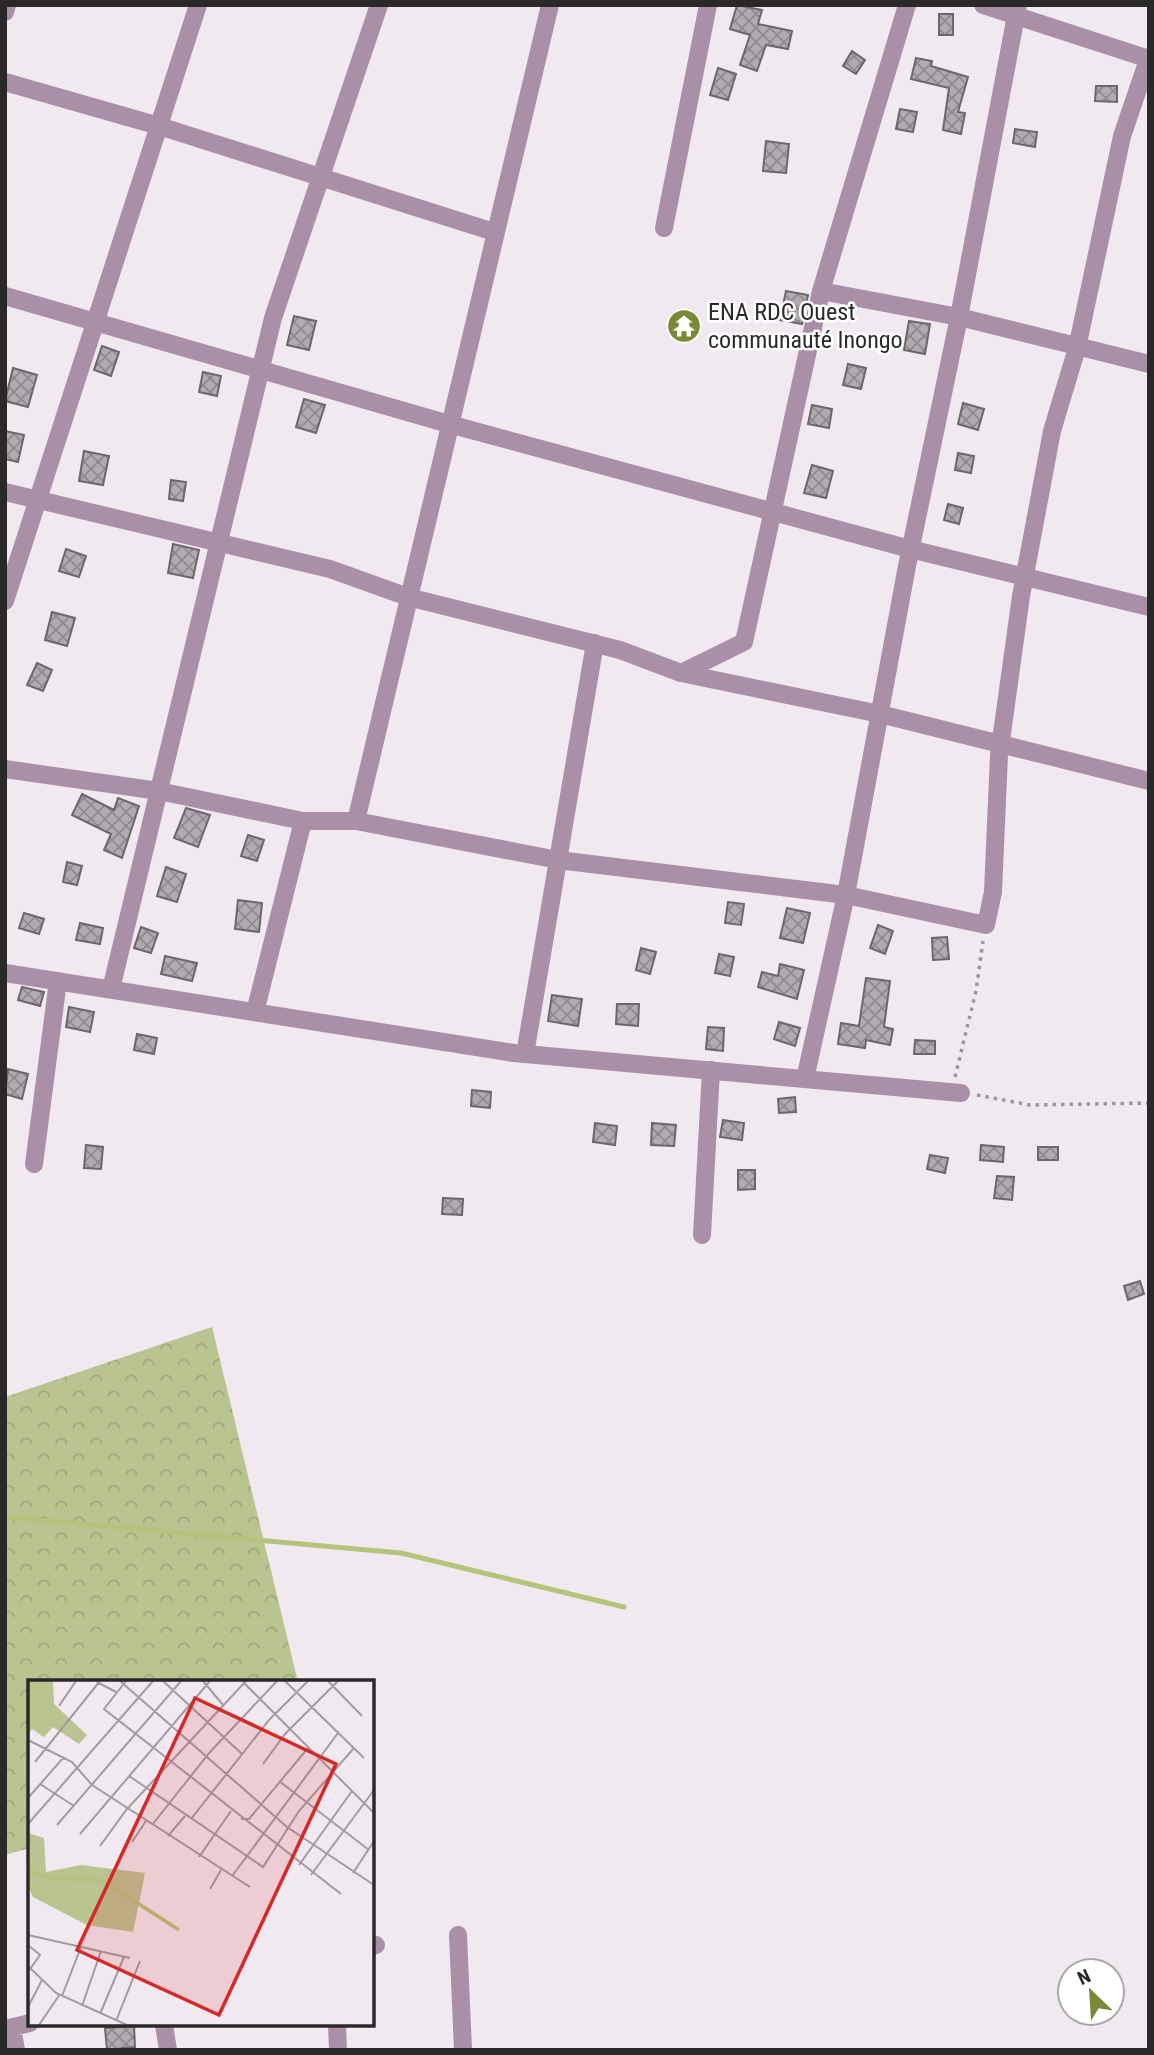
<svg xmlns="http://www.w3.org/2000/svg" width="1154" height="2055" font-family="'Roboto Condensed',sans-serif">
	<defs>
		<pattern id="forest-crowns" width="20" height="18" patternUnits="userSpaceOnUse" patternTransform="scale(1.75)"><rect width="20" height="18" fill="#b9c491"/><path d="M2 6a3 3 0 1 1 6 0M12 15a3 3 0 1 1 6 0" fill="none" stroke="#9fa87d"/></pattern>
		<pattern id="building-cross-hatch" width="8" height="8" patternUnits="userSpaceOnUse" patternTransform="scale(1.75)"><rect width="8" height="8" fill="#b1aab0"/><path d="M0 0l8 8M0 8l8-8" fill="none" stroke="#908a8f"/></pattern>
	</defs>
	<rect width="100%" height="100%" fill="#f1e9f0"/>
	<!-- forest -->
	<path fill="url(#forest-crowns)" d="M 212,1327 L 298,1682 L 30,1682 L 30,1848 L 5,1855 L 5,1397 Z"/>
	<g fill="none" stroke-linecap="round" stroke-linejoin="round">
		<!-- stream -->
		<path stroke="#b5c47a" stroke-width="5" d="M 5,1517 L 401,1553 L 624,1607"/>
	</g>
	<!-- building -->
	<path fill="url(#building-cross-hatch)" stroke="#6d666c" stroke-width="2" d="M 737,5 L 762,10 L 758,24 L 792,31 L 788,49 L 766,45 L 757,71 L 740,65 L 750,35 L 730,29 Z
		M 939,14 L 953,14 L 953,35 L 939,35 Z
		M 852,51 L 865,60 L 856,74 L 843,66 Z
		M 916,58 L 932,61 L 931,66 L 968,77 L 958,112 L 965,113 L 961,134 L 943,130 L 949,88 L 911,79 Z
		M 718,68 L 736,74 L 728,100 L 710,95 Z
		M 1096,86 L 1117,86 L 1117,102 L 1095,101 Z
		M 900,109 L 917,112 L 913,132 L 896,129 Z
		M 1015,129 L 1037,132 L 1035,147 L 1013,143 Z
		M 766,141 L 789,144 L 786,173 L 763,171 Z
		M 786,291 L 808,295 L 802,324 L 780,320 Z
		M 294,316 L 316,321 L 309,350 L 287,345 Z
		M 909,321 L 930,324 L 925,354 L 904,350 Z
		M 102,346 L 119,352 L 111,376 L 94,370 Z
		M 848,364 L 866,368 L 861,389 L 843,385 Z
		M 13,368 L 37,375 L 28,407 L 5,401 Z
		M 203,372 L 221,376 L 217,396 L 199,392 Z
		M 304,399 L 325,405 L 316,433 L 296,427 Z
		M 963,403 L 984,409 L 978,430 L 958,424 Z
		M 812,405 L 832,409 L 829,428 L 808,424 Z
		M 5,431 L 24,435 L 18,462 L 5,459 Z
		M 84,451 L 109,456 L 103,485 L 79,481 Z
		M 958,453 L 974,456 L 971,473 L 955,470 Z
		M 812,465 L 833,471 L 826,498 L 804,493 Z
		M 171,480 L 186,482 L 183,501 L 169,499 Z
		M 948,504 L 963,508 L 959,524 L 944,520 Z
		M 173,544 L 199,550 L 193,578 L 168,573 Z
		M 66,549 L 86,556 L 79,577 L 59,571 Z
		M 52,612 L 75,618 L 67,646 L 45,640 Z
		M 37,663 L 52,670 L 43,691 L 27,685 Z
		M 82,794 L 114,810 L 118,798 L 139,806 L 122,858 L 104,850 L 111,834 L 72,815 Z
		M 186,808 L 210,815 L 198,847 L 174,838 Z
		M 248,835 L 264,840 L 257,861 L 241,856 Z
		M 67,862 L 82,866 L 77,885 L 63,882 Z
		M 166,867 L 186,874 L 177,902 L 157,896 Z
		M 238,900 L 262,903 L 259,932 L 235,929 Z
		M 728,902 L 744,904 L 741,925 L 725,923 Z
		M 787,908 L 810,913 L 803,943 L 780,938 Z
		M 24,913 L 44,919 L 39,934 L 19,928 Z
		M 80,923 L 103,928 L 100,944 L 76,940 Z
		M 878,925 L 893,931 L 885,954 L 870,948 Z
		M 141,927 L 158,933 L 151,953 L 134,948 Z
		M 947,937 L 949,959 L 933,960 L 932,938 Z
		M 641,948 L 656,952 L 650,974 L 636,970 Z
		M 719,954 L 734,957 L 730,976 L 715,973 Z
		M 165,956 L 197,963 L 192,981 L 161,974 Z
		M 780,964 L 804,970 L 797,999 L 758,987 L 762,972 L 778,976 Z
		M 866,978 L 890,981 L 884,1027 L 893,1029 L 890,1045 L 866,1040 L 865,1048 L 838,1044 L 841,1023 L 859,1026 Z
		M 22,987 L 44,992 L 40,1006 L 18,1000 Z
		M 552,995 L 582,999 L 578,1026 L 548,1021 Z
		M 617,1004 L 639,1004 L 638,1026 L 616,1024 Z
		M 69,1007 L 94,1012 L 90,1032 L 66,1027 Z
		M 779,1022 L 800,1028 L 795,1046 L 774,1039 Z
		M 708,1027 L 724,1028 L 723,1051 L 706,1049 Z
		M 137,1034 L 157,1038 L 154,1054 L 134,1050 Z
		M 915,1040 L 935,1041 L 935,1054 L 914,1054 Z
		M 8,1069 L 28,1074 L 22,1099 L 5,1094 Z
		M 472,1090 L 491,1092 L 490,1108 L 471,1106 Z
		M 795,1097 L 796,1112 L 779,1113 L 778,1099 Z
		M 723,1120 L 744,1123 L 742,1140 L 720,1137 Z
		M 595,1123 L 617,1126 L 615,1145 L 593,1142 Z
		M 652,1123 L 676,1125 L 674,1146 L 651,1145 Z
		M 86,1145 L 103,1147 L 101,1169 L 84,1168 Z
		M 981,1145 L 1004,1147 L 1003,1162 L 980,1160 Z
		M 1038,1147 L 1058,1147 L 1058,1160 L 1038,1160 Z
		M 930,1155 L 948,1158 L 945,1173 L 927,1169 Z
		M 738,1170 L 755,1170 L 755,1189 L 738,1190 Z
		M 997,1176 L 1014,1177 L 1012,1200 L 994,1198 Z
		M 443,1198 L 463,1199 L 462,1215 L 442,1214 Z
		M 1140,1281 L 1144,1294 L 1128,1300 L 1124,1286 Z
		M 134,2026 L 135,2047 L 107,2050 L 105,2028 Z"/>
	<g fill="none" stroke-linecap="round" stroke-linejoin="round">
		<!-- path -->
		<path stroke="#9c969b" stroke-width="3.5" stroke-dasharray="3.5 5" stroke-linecap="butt" d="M 955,1077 L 976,991 L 983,941
			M 977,1095 L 1030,1105 L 1149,1103"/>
		<!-- minor -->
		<path stroke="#a990a7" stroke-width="18" d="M 983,5 L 1149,59
			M 1018,5 L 959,317 L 907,566 L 846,895 L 986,925 L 993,892 L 999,755 L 1021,596 L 1052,431 L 1077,348 L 1122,136 L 1149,57
			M 5,12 L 7,5
			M 5,82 L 159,126 L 494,232
			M 664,228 L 708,5
			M 821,291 L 959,317 L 1149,364
			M 5,296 L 449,424 L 910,549 L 1149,607
			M 5,492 L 330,569 L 408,597 L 620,650 L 681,673 L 880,714 L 1149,781
			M 5,601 L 198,5
			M 681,673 L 744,642 L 821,291 L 907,5
			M 5,769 L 159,791 L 303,821 L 356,821 L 558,860 L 846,895 L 805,1079
			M 356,821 L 550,5
			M 5,973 L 514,1053 L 961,1093
			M 111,989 L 273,318 L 379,5
			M 255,1012 L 303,821
			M 525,1054 L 595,643
			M 34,1164 L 58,981
			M 702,1235 L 711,1070
			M 458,1935 L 463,2050
			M 373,1946 L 376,1945
			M 164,2025 L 168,2050
			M 337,2025 L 338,2050
			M 12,2027 L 16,2050
			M 5,2029 L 30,2023"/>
	</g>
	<!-- icons -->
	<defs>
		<g id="temple-disc" transform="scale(1.75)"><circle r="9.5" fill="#7a8937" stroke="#fff"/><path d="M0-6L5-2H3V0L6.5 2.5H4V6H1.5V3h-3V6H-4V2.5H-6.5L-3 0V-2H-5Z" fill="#fff"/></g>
	</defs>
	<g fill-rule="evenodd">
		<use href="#temple-disc" x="684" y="326"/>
	</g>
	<g text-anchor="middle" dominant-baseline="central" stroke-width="5" stroke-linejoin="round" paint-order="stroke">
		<!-- poi labels -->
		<g font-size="24" fill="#2b282a" stroke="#fff" text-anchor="start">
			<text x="708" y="312">ENA RDC Ouest<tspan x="708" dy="28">communauté Inongo</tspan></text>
		</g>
	</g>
	<!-- overview -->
	<g transform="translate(28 1680)">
		<rect width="346" height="346" fill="#f1e9f0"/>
		<path d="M 0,1 L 25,1 L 26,24 L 59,55 L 51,64 L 25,47 L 16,57 L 4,49 L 0,55 ZM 0,153 L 16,158 L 18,192 L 53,185 L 117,193 L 105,252 L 59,245 L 5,217 L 0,206 Z" fill="#b9c491"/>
		<path fill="none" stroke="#b5c47a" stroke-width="3.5" d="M 0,190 L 22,199 L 74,200 L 151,250"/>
		<path fill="none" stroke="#a29ca1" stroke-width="2" d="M 92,1 L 259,147 L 346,205M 98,1 L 76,29 L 313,214M 135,1 L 214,74M 175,1 L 195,25M 257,1 L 336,78M 300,1 L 334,36M 69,2 L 88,12M 215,2 L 346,133M 31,26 L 48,1M 310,53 L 219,176 L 235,187 L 271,131 L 326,68M 0,60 L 44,82 L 64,105 L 222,207M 7,82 L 72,1M 235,84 L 257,54 L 310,1M 101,96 L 219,176 L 204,196M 251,101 L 341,170M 12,104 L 46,126M 0,118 L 36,77M 163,139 L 241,40 L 280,1M 213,139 L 221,139 L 280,68M 0,144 L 125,1M 29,145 L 153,1M 124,145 L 182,72 L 249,1M 52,154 L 182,1M 140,156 L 157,136M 104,162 L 118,141M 72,166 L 99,129 L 218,1M 171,177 L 203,131M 271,185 L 324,111M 325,193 L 346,161M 283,195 L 346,110M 182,209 L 193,190M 0,255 L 102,278M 0,265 L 12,275 L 0,292M 0,286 L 28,313 L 99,345M 34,316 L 53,267M 54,326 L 73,271M 0,327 L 14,300M 72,334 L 96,277M 88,341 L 112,281M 11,345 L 32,314"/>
		<path fill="#d62828" fill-opacity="0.15" stroke="#d62828" stroke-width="3.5" d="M 167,18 L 308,84 L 191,335 L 49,270 Z"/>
		<rect width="346" height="346" fill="none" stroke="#2b282a" stroke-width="3.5"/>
	</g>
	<!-- border -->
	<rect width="1154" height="2055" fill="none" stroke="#2b282a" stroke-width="14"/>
	<!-- north arrow -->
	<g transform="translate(1091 1992) rotate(335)"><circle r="33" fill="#ffffff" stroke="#aaa9aa" stroke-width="2"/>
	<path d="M0-5L12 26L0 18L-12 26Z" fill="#7a8937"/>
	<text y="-10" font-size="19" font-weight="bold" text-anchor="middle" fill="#2b282a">N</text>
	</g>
</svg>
